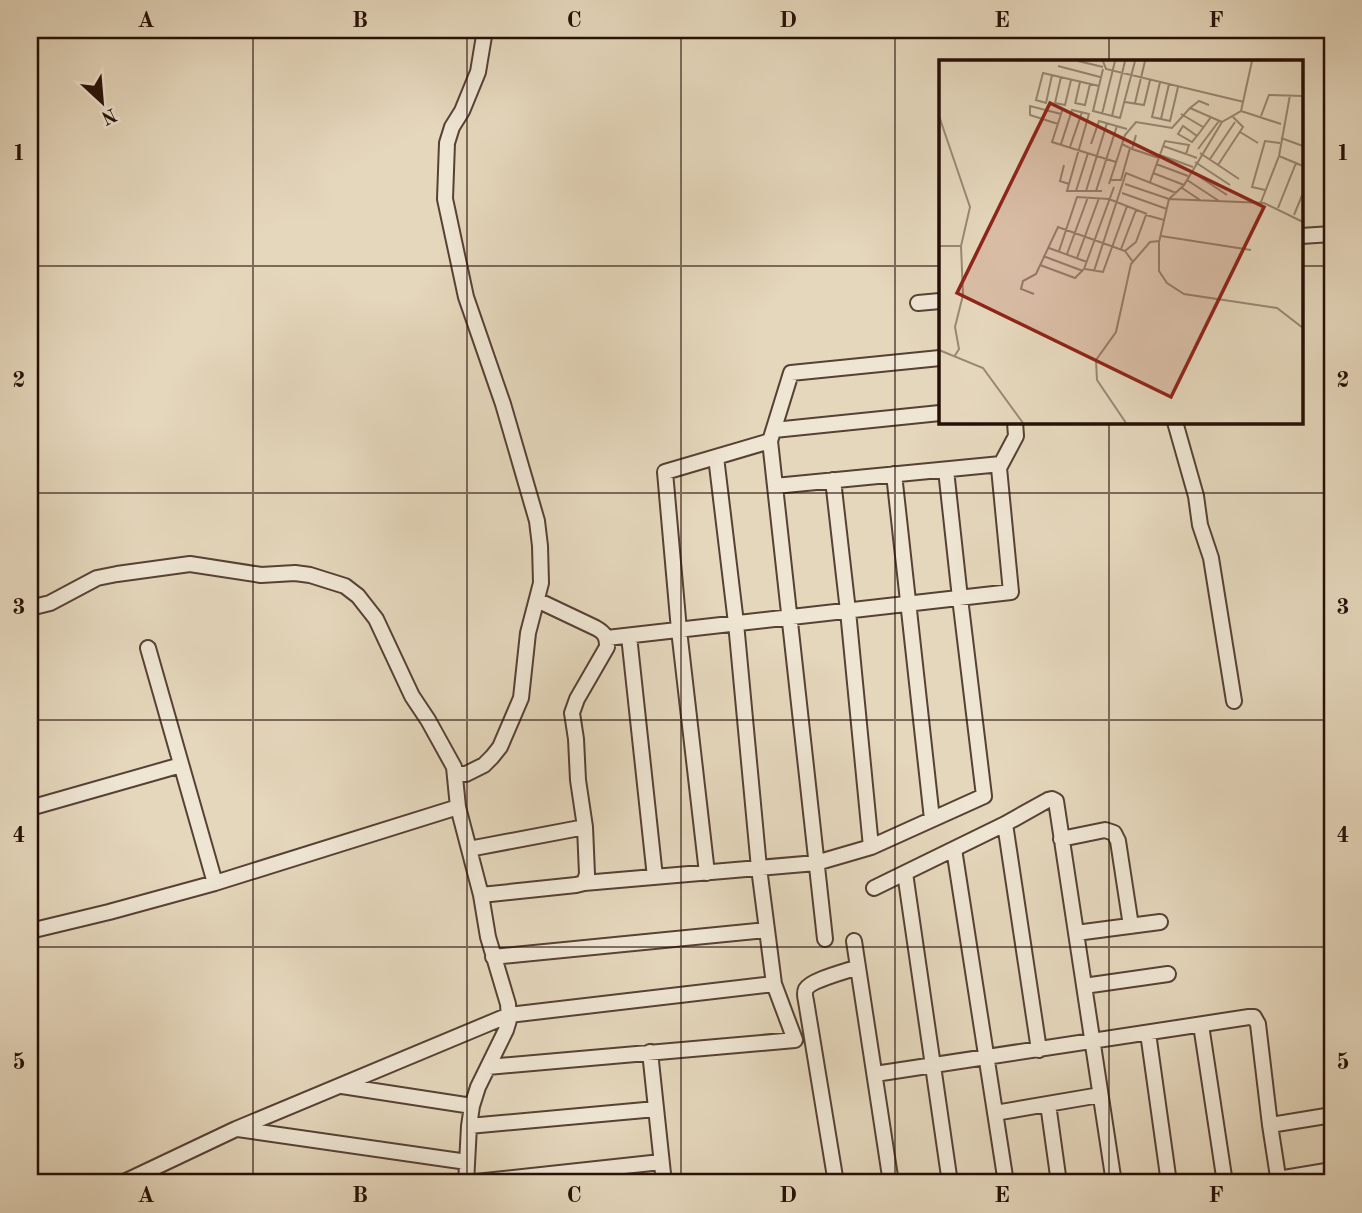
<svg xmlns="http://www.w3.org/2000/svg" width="1362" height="1213" font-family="'Old Standard TT',serif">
	<rect width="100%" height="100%" fill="#e5d7bc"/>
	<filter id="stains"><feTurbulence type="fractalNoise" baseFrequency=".00286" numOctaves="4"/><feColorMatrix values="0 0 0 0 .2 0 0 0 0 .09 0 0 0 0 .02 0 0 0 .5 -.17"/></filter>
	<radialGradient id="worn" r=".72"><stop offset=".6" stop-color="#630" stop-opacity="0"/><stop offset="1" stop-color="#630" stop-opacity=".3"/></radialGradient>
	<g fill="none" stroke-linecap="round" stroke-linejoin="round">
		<!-- minor casing -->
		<g stroke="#564134" stroke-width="18">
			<path id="minor" d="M 1301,236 L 1332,234
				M 918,303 L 940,301
				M 1175,422 L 1196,496 L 1200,525 L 1211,558 L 1234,701
				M 774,430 L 940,413
				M 894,474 L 932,819
				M 833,480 L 848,611 L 871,847
				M 775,486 L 1001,464
				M 30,608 L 50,603 L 97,578 L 117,574 L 190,564 L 261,575 L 295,573 L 310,575 L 345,586 L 358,596 L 376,619 L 412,696 L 428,720 L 454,767 L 458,807 L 481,895 L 488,937 L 508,1004 L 509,1020 L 506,1030 L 478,1087 L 472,1106 L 469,1126 L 466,1183
				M 629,636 L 655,877
				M 607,638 L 1011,592 L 999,468 L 1016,436 L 1015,422
				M 148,648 L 215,883
				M 455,774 L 466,774 L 484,765 L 492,757 L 500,747 L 521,698 L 528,633 L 541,583 L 540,546 L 537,521 L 503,404 L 466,297 L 445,199 L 447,143 L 452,127 L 462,111 L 478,72 L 485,30
				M 30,808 L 181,765
				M 1005,824 L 1039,1050
				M 1061,839 L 1105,830 L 1114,833 L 1118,841 L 1131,926
				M 469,849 L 585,827
				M 954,849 L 1006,1183
				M 707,873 L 679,630 L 665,472 L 770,441
				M 905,873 L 950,1183
				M 584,883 L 816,863 L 871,847 L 984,796 L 960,598 L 946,470
				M 874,888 L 1005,824 L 1048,800 L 1052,799 L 1056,801 L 1114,1183
				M 481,895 L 576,885 L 584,883 L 587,874 L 585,827 L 578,780 L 576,739 L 572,713 L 577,699 L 607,647 C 607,637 605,633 596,628 L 537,600
				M 30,931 L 109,912 L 215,883 L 458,807
				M 1076,933 L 1160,922
				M 825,939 L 770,441 L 791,373 L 940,358
				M 854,941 L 891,1183
				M 493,957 L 767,930
				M 1084,986 L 1168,974
				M 1201,1025 L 1225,1183
				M 1148,1033 L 1169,1183
				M 650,1052 L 664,1183
				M 488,1067 L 795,1040 L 774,984 L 759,868 L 736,623 L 716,457
				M 875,1074 L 1249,1017 L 1254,1017 L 1258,1024 L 1270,1125 L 1279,1183
				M 342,1086 L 472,1106
				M 1048,1104 L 1059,1183
				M 995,1113 L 1100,1095
				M 1270,1125 L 1332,1115
				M 469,1126 L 656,1109
				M 238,1129 L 467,1162
				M 1278,1179 L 1332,1170
				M 218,1182 L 229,1183
				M 122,1183 L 236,1129 L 509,1015 L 774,984
				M 466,1183 L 661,1162
				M 816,1183 L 825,1183
				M 836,1183 L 806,1001 C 805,997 804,993 806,989 C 811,980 847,971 858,967"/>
		</g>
		<!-- minor -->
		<use href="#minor" stroke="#eee5d3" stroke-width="14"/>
	</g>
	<!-- grid -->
	<path fill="none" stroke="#270f06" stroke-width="2" stroke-opacity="0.55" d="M 253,30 L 253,1183M 467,30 L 467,1183M 681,30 L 681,1183M 895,30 L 895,1183M 1109,30 L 1109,61M 30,266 L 940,266M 1301,266 L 1332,266M 1109,422 L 1109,1183M 30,493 L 1332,493M 30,720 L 1332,720M 30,947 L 1332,947"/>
	<!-- overview -->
	<g transform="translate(939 60)">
		<rect width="364" height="364" fill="#e5d7bc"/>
		<path fill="none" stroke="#998773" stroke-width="2" d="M 139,1 L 164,7M 164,1 L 167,9 L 305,42M 313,1 L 302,51 L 283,62 L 245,125 L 230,139 L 220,182 L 220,211 L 228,223 L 245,234 L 338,248 L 364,268M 119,6 L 161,17M 164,9 L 154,51 L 181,58 L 196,1M 113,15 L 107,43 L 97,40 L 104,13 L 160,26M 221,22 L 213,57 L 231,61 L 239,27M 186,42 L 205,45 L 211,20M 116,43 L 126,45 L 132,20M 116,43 L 122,17M 136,43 L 146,45 L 151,24M 196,43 L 206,1M 136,44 L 141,22M 124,48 L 113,82 L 177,102M 251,48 L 260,41 L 270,45M 302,51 L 342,64M 163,54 L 176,1M 242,54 L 264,67M 0,56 L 31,147 L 22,186 L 24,235 L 16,267 L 20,289 L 15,297M 173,56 L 186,1M 322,56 L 330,35 L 364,36M 222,59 L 230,24M 119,64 L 91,55 L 91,46 L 122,54M 301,72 L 319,83M 197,75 L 193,89 L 220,98M 258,76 L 244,66 L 239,74 L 253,82 L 261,72 L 272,57M 342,78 L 364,86M 122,84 L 133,50 L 150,54 L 128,131 L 163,131M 152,84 L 160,61 L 188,69M 224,86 L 247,94M 131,87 L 143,52M 259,89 L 280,61M 261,93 L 300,119M 221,95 L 254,107M 340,96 L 364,106M 271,99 L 296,62M 256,102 L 291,125M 217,104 L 249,116M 125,105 L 121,121 L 130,124M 279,105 L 304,67 L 294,57M 252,111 L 288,135M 214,113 L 245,125M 172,120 L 182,120 L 191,88 L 183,84M 248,120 L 280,141M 211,122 L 226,81 L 250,85 L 247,94 L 258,98M 170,124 L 186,75 L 197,62 L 233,68 L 251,48 L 283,62M 186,124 L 230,139 L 325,143 L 364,162M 243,128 L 261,140M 326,130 L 313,127 L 326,81 L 341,83M 137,131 L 149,93M 147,131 L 168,63M 157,131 L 178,66M 183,133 L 228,149M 322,142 L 340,96 L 351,35M 339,148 L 357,103M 355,155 L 364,133M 222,176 L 312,190M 0,186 L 22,186M 110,188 L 148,202M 182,189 L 197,150M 120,191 L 138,137 L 170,139 L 208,154M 128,194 L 149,137M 104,196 L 144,211M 138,198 L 160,138M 194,202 L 186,191 L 197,182 L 207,155 L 225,160M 101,205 L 136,218 L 145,209 L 175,127M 146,209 L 164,212 L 188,146M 155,211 L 187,113 L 237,133M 95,234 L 82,229 L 84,221 L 97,214 L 119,167 L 186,191M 0,290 L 44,308 L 84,363M 187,363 L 158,320 L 157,300 L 177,272 L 192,204 L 211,182 L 220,181"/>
		<path fill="#8f2418" fill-opacity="0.15" stroke="#8f2418" stroke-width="3.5" d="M 111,43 L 325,147 L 232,337 L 18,233 Z"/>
		<rect width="364" height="364" fill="none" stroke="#270f06" stroke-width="3.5"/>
	</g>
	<!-- margin -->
	<rect width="1362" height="1213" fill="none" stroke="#e5d7bc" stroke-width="77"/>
	<!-- north arrow -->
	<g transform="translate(102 102) rotate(154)" stroke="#eee5d3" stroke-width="5" paint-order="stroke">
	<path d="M0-5L12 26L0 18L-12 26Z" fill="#270f06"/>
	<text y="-10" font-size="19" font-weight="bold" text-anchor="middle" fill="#270f06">N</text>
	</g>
	<rect x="38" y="38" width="1286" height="1136" fill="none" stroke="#270f06" stroke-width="2.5"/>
	<g font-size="23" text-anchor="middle" font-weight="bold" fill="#270f06">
		<text x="146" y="27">A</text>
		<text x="360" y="27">B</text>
		<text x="574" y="27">C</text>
		<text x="788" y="27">D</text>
		<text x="1002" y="27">E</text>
		<text x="1216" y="27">F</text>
		<text x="19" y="160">1</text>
		<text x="1343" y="160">1</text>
		<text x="19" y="387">2</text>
		<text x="1343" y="387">2</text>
		<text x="19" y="614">3</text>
		<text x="1343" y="614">3</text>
		<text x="19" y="842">4</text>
		<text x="1343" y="842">4</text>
		<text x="19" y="1069">5</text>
		<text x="1343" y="1069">5</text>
		<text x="146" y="1202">A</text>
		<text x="360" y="1202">B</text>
		<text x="574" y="1202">C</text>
		<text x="788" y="1202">D</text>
		<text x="1002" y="1202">E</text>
		<text x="1216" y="1202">F</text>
	</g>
	<rect width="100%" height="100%" filter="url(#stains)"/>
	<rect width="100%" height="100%" fill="url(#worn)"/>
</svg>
